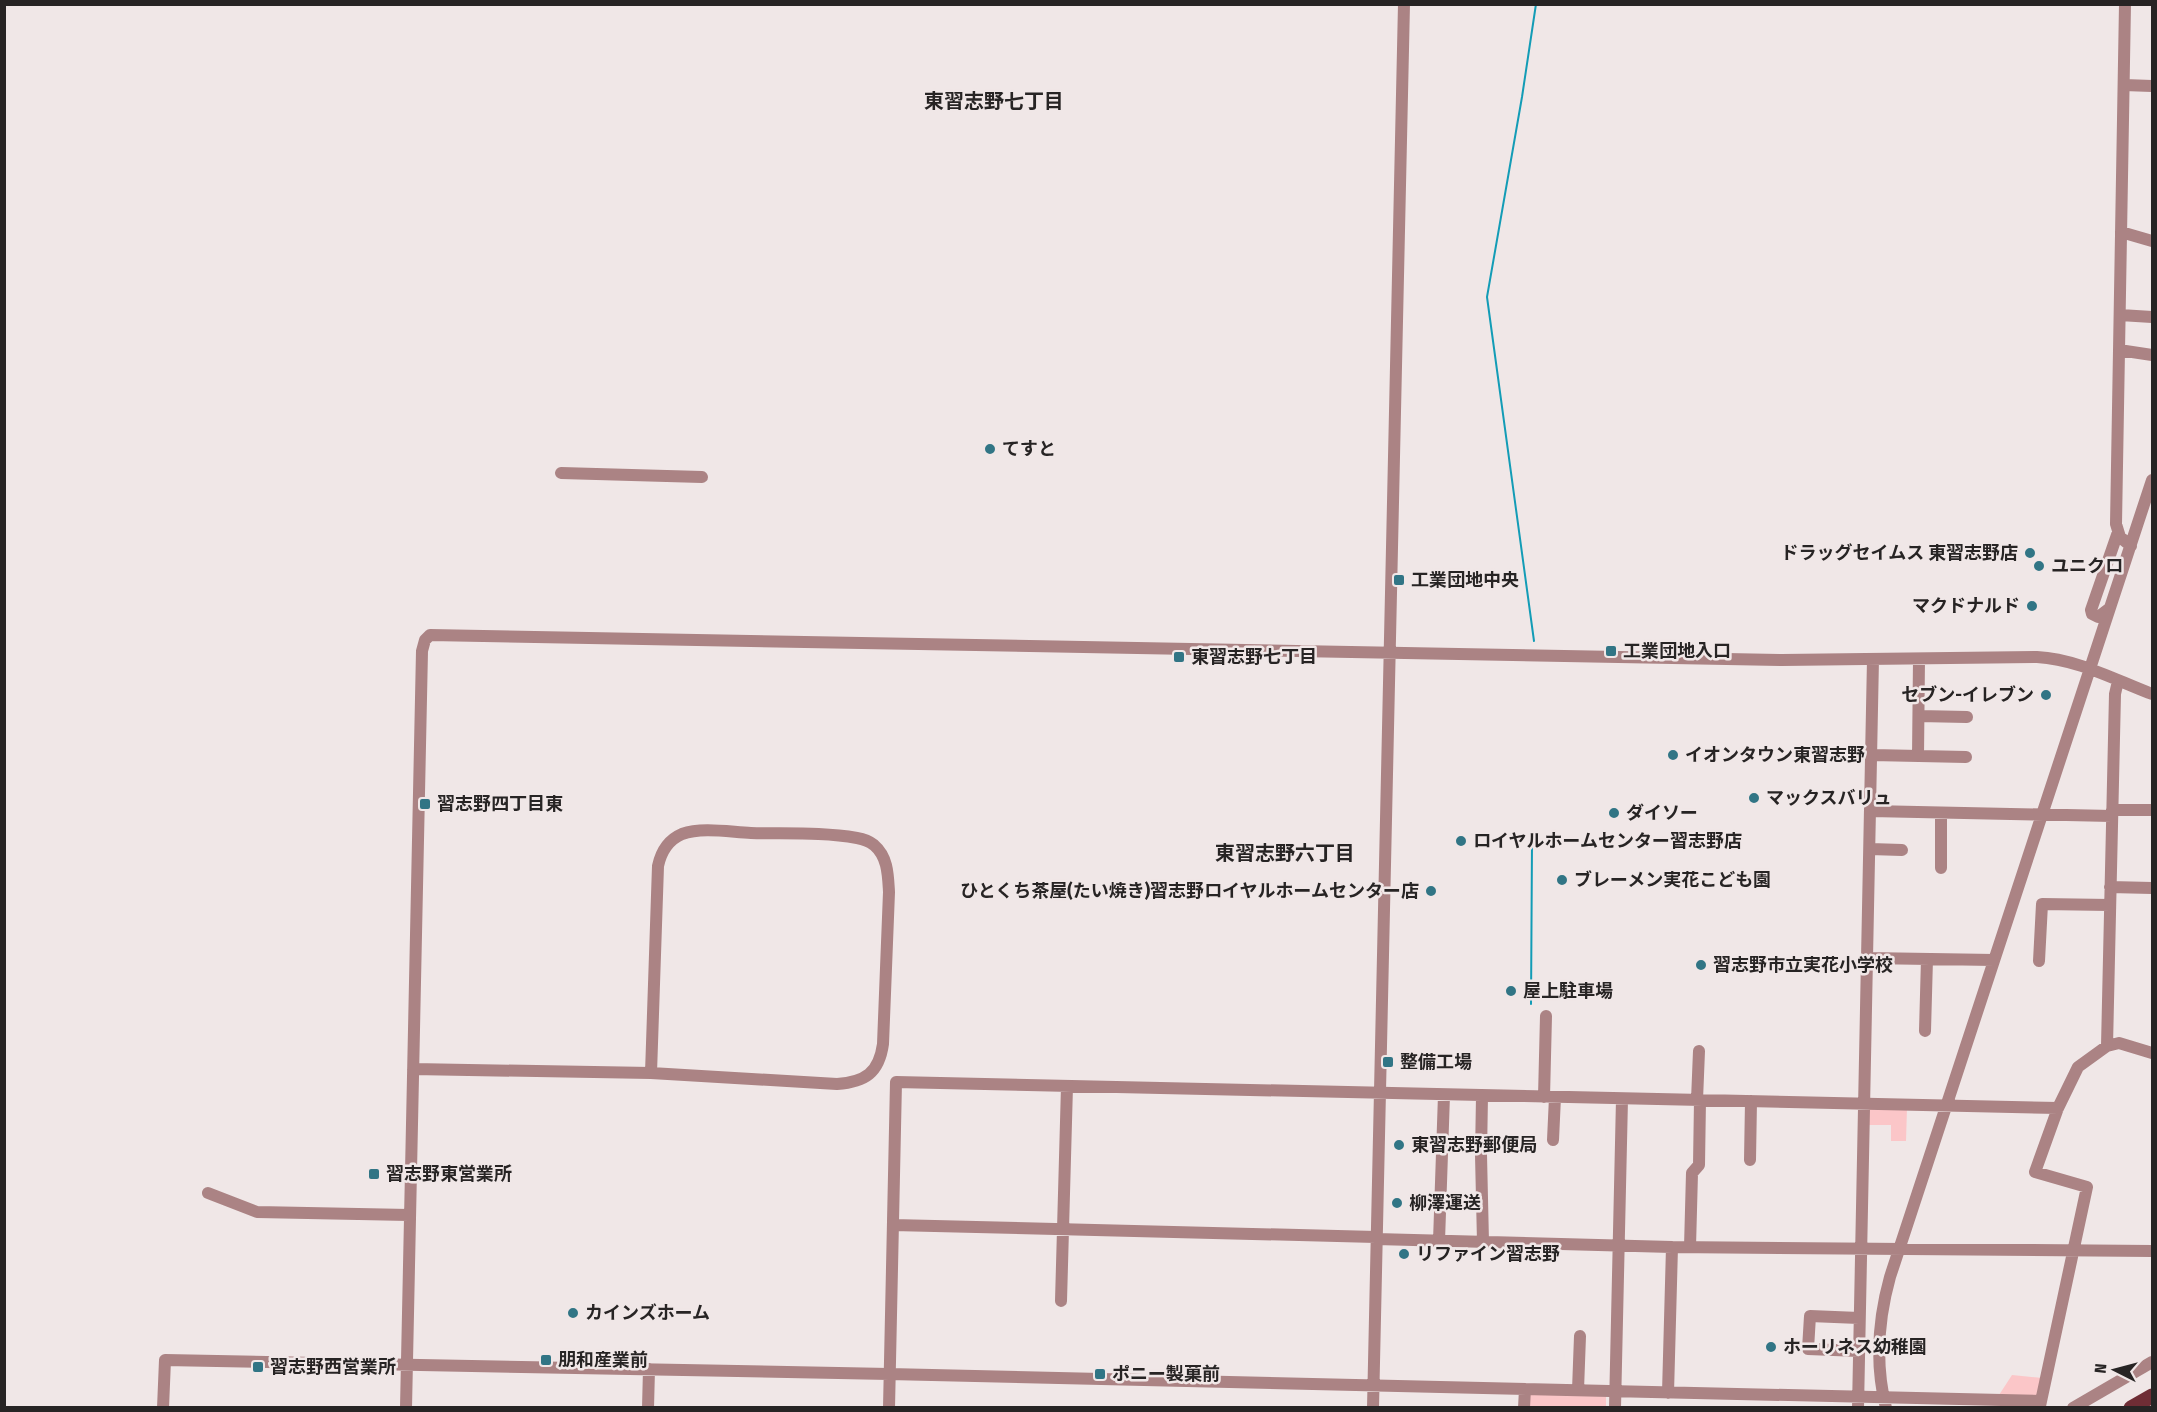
<svg xmlns="http://www.w3.org/2000/svg" width="2157" height="1412" font-family="'Fira Sans Condensed','Noto Sans JP',sans-serif">
	<rect width="100%" height="100%" fill="#f0e7e7"/>
	<!-- green -->
	<path fill="#fbc6c8" d="M 1907,1108 L 1906,1141 L 1891,1141 L 1891,1125 L 1869,1125 L 1869,1109 Z
		M 2012,1375 L 2043,1378 L 2040,1394 L 2035,1396 L 1999,1395 Z
		M 1530,1393 L 1606,1396 L 1606,1407 L 1530,1408 Z"/>
	<g fill="none" stroke-linecap="round" stroke-linejoin="round">
		<!-- stream -->
		<path stroke="#139cb6" stroke-width="2" d="M 1534,641 L 1487,297 L 1522,97 L 1536,4
			M 1531,1004 L 1532,842"/>
		<!-- minor -->
		<path stroke="#ab8384" stroke-width="12" d="M 2125,4 L 2116,524 L 2120,537 L 2131,546
			M 2124,85 L 2152,86
			M 2121,232 L 2152,241
			M 2120,315 L 2152,317
			M 2119,350 L 2152,355
			M 561,473 L 702,477
			M 2110,608 L 2098,617 L 2092,614 L 2091,610 L 2118,532
			M 1919,716 L 1967,717
			M 1872,755 L 1966,757
			M 1918,756 L 1919,659
			M 2112,810 L 2152,810
			M 1871,811 L 2112,816
			M 1941,813 L 1941,868
			M 1870,849 L 1902,850
			M 2110,887 L 2152,888
			M 1867,958 L 1994,960
			M 2039,961 L 2042,904 L 2110,905
			M 1925,1031 L 1927,959
			M 2107,1046 L 2115,694 L 2118,681
			M 413,1069 L 651,1073 L 837,1084 C 865,1082 879,1073 883,1044 L 889,892 C 888,875 888,857 874,845 C 869,841 863,839 857,838 C 822,832 786,834 751,833 C 729,832 702,827 682,834 C 668,840 661,852 658,866 L 651,1073
			M 1482,1096 L 1481,1155 L 1483,1242
			M 1544,1097 L 1546,1016
			M 1697,1100 L 1699,1051
			M 1553,1140 L 1555,1097
			M 1750,1160 L 1751,1101
			M 208,1193 L 257,1212 L 409,1215
			M 893,1225 L 1376,1237
			M 1376,1239 L 1672,1247 L 2152,1251
			M 1439,1241 L 1444,1095
			M 1690,1247 L 1692,1173 L 1699,1165 L 1700,1100
			M 1061,1301 L 1067,1086
			M 1859,1351 L 1808,1349 L 1810,1316 L 1859,1318
			M 1578,1390 L 1580,1336
			M 1668,1393 L 1672,1247
			M 2040,1406 L 2087,1187 L 2035,1172 L 2058,1108 L 2078,1067 L 2107,1046 L 2119,1043 L 2152,1053
			M 163,1408 L 165,1360 L 889,1374 L 2041,1401
			M 406,1408 L 422,651 L 425,640 L 430,635 L 1782,660 L 2037,657 C 2077,659 2115,680 2152,694
			M 648,1408 L 649,1369
			M 889,1408 L 896,1082 L 2058,1108
			M 1373,1408 L 1404,4
			M 1524,1408 L 1525,1389
			M 1615,1408 L 1622,1099
			M 1858,1408 L 1873,659
			M 1886,1408 C 1875,1364 1878,1320 1890,1277 L 2152,480
			M 2073,1408 L 2152,1362"/>
		<!-- major -->
		<path stroke="#6f2d35" stroke-width="15" d="M 2131,1408 L 2152,1396"/>
	</g>
	<!-- markers -->
	<g fill="#317585" stroke="#f0e7e7" stroke-width="2">
		<circle cx="990" cy="449" r="6"/>
		<circle cx="2030" cy="553" r="6"/>
		<circle cx="2039" cy="566" r="6"/>
		<rect x="1393" y="574" width="12" height="12" rx="3"/>
		<circle cx="2032" cy="606" r="6"/>
		<rect x="1605" y="645" width="12" height="12" rx="3"/>
		<rect x="1173" y="651" width="12" height="12" rx="3"/>
		<circle cx="2046" cy="695" r="6"/>
		<circle cx="1673" cy="755" r="6"/>
		<circle cx="1754" cy="798" r="6"/>
		<rect x="419" y="798" width="12" height="12" rx="3"/>
		<circle cx="1614" cy="813" r="6"/>
		<circle cx="1461" cy="841" r="6"/>
		<circle cx="1562" cy="880" r="6"/>
		<circle cx="1431" cy="891" r="6"/>
		<circle cx="1701" cy="965" r="6"/>
		<circle cx="1511" cy="991" r="6"/>
		<rect x="1382" y="1056" width="12" height="12" rx="3"/>
		<circle cx="1399" cy="1145" r="6"/>
		<rect x="368" y="1168" width="12" height="12" rx="3"/>
		<circle cx="1397" cy="1203" r="6"/>
		<circle cx="1404" cy="1254" r="6"/>
		<circle cx="573" cy="1313" r="6"/>
		<circle cx="1771" cy="1347" r="6"/>
		<rect x="540" y="1354" width="12" height="12" rx="3"/>
		<rect x="252" y="1361" width="12" height="12" rx="3"/>
		<rect x="1094" y="1368" width="12" height="12" rx="3"/>
	</g>
	<g text-anchor="middle" dominant-baseline="central" stroke-width="5" stroke-linejoin="round" paint-order="stroke">
		<!-- poi labels -->
		<g font-size="18" font-weight="bold" fill="#272424" stroke="#f0e7e7" text-anchor="start">
			<text x="1002" y="449">てすと</text>
			<text x="2018" y="553" text-anchor="end">ドラッグセイムス 東習志野店</text>
			<text x="2051" y="566">ユニクロ</text>
			<text x="1411" y="580">工業団地中央</text>
			<text x="2020" y="606" text-anchor="end">マクドナルド</text>
			<text x="1623" y="651">工業団地入口</text>
			<text x="1191" y="657">東習志野七丁目</text>
			<text x="2034" y="695" text-anchor="end">セブン-イレブン</text>
			<text x="1685" y="755">イオンタウン東習志野</text>
			<text x="1766" y="798">マックスバリュ</text>
			<text x="437" y="804">習志野四丁目東</text>
			<text x="1626" y="813">ダイソー</text>
			<text x="1473" y="841">ロイヤルホームセンター習志野店</text>
			<text x="1574" y="880">ブレーメン実花こども園</text>
			<text x="1419" y="891" text-anchor="end">ひとくち茶屋(たい焼き)習志野ロイヤルホームセンター店</text>
			<text x="1713" y="965">習志野市立実花小学校</text>
			<text x="1523" y="991">屋上駐車場</text>
			<text x="1400" y="1062">整備工場</text>
			<text x="1411" y="1145">東習志野郵便局</text>
			<text x="386" y="1174">習志野東営業所</text>
			<text x="1409" y="1203">柳澤運送</text>
			<text x="1416" y="1254">リファイン習志野</text>
			<text x="585" y="1313">カインズホーム</text>
			<text x="1783" y="1347">ホーリネス幼稚園</text>
			<text x="558" y="1360">朋和産業前</text>
			<text x="270" y="1367">習志野西営業所</text>
			<text x="1112" y="1374">ポニー製菓前</text>
		</g>
		<!-- neighbourhood labels -->
		<g font-size="20" font-weight="bold" fill="#272424" stroke="#f0e7e7">
			<text x="994" y="101">東習志野七丁目</text>
			<text x="1285" y="853">東習志野六丁目</text>
		</g>
	</g>
	<!-- border -->
	<rect width="2157" height="1412" fill="none" stroke="#272424" stroke-width="12"/>
	<!-- north arrow -->
	<g transform="translate(2115 1370) rotate(276)" stroke="#f0e7e7" stroke-width="4.5" paint-order="stroke">
	<path d="M0-4.5L10 22L0 15L-10 22Z" fill="#272424"/>
	<text y="-9" font-size="16" font-weight="bold" text-anchor="middle" fill="#272424">N</text>
	</g>
</svg>
